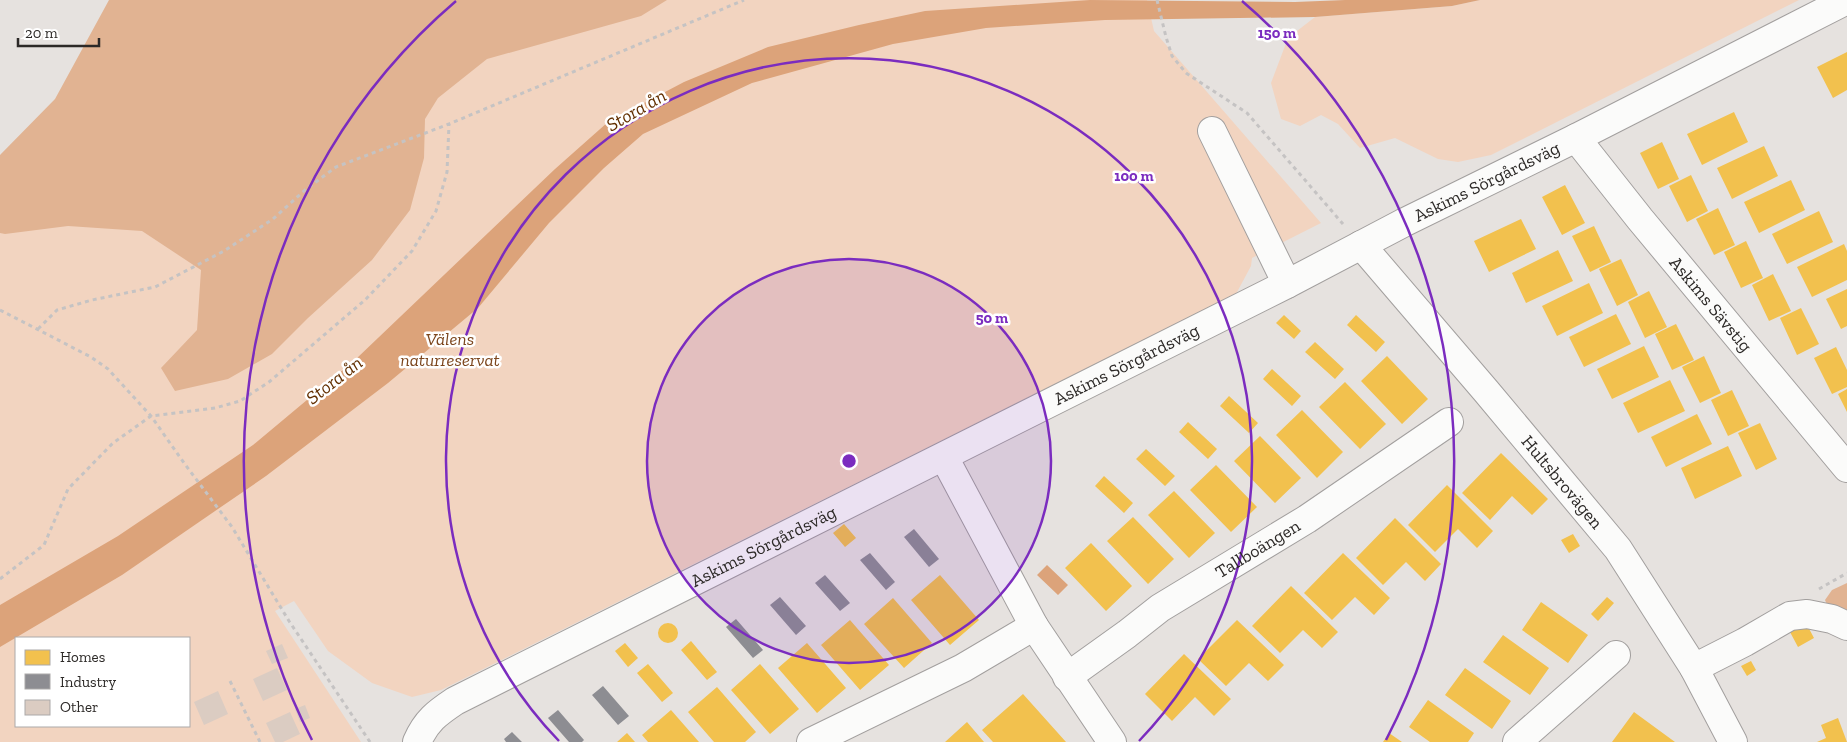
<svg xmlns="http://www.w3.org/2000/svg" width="1847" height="742" font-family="'Zilla Slab',serif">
	<rect width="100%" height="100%" fill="#e6e2df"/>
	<!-- green -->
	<path fill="#f2d4c0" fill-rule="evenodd" d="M 649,0 L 1147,0 L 1154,31 L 1321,223 L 1252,258 L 1251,266 L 1236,294 L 441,690 L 412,697 L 372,683 L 328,651 L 294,601 L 275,611 L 361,742 L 0,742 L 0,179 ZM 16,638 L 189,638 L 189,726 L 16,726 Z
		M 1480,0 L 1799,0 L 1491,155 L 1458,162 L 1438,159 L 1395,138 L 1360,148 L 1338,124 L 1321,115 L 1300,126 L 1281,119 L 1271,83 L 1288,38 L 1315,17 L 1452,6 Z"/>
	<!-- forest -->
	<path fill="#e1b392" d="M 109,0 L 667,0 L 641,16 L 487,59 L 438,98 L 425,119 L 424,158 L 410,210 L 372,260 L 308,318 L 272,354 L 228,379 L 175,391 L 161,368 L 197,330 L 201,270 L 142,231 L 68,226 L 5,234 L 0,233 L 0,155 L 55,99 Z
		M 1847,583 L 1847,618 L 1829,609 L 1825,600 L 1832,590 Z"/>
	<!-- water -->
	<path fill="#dca37a" d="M 1090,0 L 1295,2 L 1345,0 L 1480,0 L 1452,6 L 1315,17 L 1105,20 L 986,28 L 893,44 L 752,83 L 643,134 L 604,168 L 549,223 L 478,308 L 388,383 L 266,476 L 122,575 L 0,647 L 0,605 L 118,536 L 253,445 L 356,359 L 555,169 L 608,122 L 684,82 L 768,47 L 859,25 L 925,11 Z
		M 1047,565 L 1068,585 L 1058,595 L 1037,575 Z"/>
	<!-- homes -->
	<path fill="#f2c14e" d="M 1847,52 L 1847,90 L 1833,98 L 1817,67 Z
		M 1734,112 L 1748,142 L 1702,165 L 1687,134 Z
		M 1662,142 L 1679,179 L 1658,189 L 1640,153 Z
		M 1764,146 L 1778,176 L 1732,199 L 1717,168 Z
		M 1691,175 L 1708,211 L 1687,222 L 1669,186 Z
		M 1791,180 L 1805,210 L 1759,233 L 1744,202 Z
		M 1565,185 L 1585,223 L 1562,235 L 1542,197 Z
		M 1718,208 L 1735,245 L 1714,255 L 1696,219 Z
		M 1819,211 L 1833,242 L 1787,264 L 1772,234 Z
		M 1521,219 L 1536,249 L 1489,272 L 1474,241 Z
		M 1594,226 L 1611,262 L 1590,272 L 1572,236 Z
		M 1746,241 L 1763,278 L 1741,288 L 1724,252 Z
		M 1844,244 L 1847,251 L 1847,280 L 1812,297 L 1797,267 Z
		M 1558,250 L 1573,281 L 1526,303 L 1512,273 Z
		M 1621,259 L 1638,295 L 1617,306 L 1599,269 Z
		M 1773,274 L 1791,311 L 1769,321 L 1752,285 Z
		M 1589,283 L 1603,313 L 1557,336 L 1542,306 Z
		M 1847,289 L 1847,326 L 1841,329 L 1826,299 Z
		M 1649,291 L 1667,327 L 1645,338 L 1628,302 Z
		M 1801,308 L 1819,344 L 1797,355 L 1780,318 Z
		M 1616,314 L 1631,344 L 1584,367 L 1569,337 Z
		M 1284,315 L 1301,331 L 1294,339 L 1276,323 Z
		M 1356,315 L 1385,342 L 1376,352 L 1347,325 Z
		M 1676,324 L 1694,360 L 1672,370 L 1655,334 Z
		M 1315,342 L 1344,369 L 1335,379 L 1305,352 Z
		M 1644,346 L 1659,377 L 1612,399 L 1597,369 Z
		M 1836,347 L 1847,370 L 1847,387 L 1832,394 L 1814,358 Z
		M 1387,356 L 1428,399 L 1402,424 L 1361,381 Z
		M 1704,356 L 1721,393 L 1700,403 L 1682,367 Z
		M 1272,369 L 1301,396 L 1292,406 L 1263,379 Z
		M 1670,380 L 1685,411 L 1638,433 L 1623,403 Z
		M 1345,382 L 1386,424 L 1360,449 L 1319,407 Z
		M 1847,389 L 1847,412 L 1838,394 Z
		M 1732,390 L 1749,426 L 1728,436 L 1711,400 Z
		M 1229,396 L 1258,423 L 1249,433 L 1220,406 Z
		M 1302,410 L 1343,452 L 1317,478 L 1276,435 Z
		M 1697,414 L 1712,444 L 1666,467 L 1651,437 Z
		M 1188,422 L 1217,449 L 1208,459 L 1179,432 Z
		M 1760,423 L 1777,459 L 1756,470 L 1738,433 Z
		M 1260,436 L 1301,478 L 1275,503 L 1234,461 Z
		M 1728,446 L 1742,476 L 1695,499 L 1681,468 Z
		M 1146,449 L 1175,476 L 1165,486 L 1136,459 Z
		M 1501,453 L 1548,499 L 1532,515 L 1512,496 L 1490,520 L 1462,493 Z
		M 1216,465 L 1257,507 L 1231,532 L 1190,490 Z
		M 1104,476 L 1133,503 L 1124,513 L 1095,486 Z
		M 1447,485 L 1493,531 L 1477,548 L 1458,529 L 1435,552 L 1408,525 Z
		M 1174,491 L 1215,533 L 1189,558 L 1148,515 Z
		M 1133,517 L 1174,559 L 1148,584 L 1107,541 Z
		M 1395,518 L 1441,564 L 1425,581 L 1406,562 L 1383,585 L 1356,558 Z
		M 844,524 L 856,538 L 845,547 L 833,533 Z
		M 1573,534 L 1580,546 L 1569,553 L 1561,540 Z
		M 1091,543 L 1132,586 L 1106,611 L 1065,568 Z
		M 1343,553 L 1390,598 L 1374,615 L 1355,597 L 1332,620 L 1304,593 Z
		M 940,575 L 979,620 L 950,645 L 911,600 Z
		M 1291,586 L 1338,632 L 1322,648 L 1303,630 L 1280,653 L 1252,626 Z
		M 1607,597 L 1614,603 L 1598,621 L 1591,614 Z
		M 893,598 L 932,643 L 904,668 L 864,624 Z
		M 1541,602 L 1588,635 L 1568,663 L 1522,630 Z
		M 850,620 L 889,665 L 860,690 L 821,645 Z
		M 1237,620 L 1284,665 L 1268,681 L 1249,663 L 1226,686 L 1198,659 Z
		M 1806,623 L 1814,638 L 1798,647 L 1790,632 Z
		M658 633a10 10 0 1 1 20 0a10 10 0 1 1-20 0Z
		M 1503,635 L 1549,668 L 1530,695 L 1483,662 Z
		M 691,641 L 717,672 L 707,680 L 681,650 Z
		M 625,643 L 638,658 L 628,667 L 615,651 Z
		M 807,643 L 846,688 L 817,713 L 778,668 Z
		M 1184,654 L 1231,699 L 1214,716 L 1195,697 L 1172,721 L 1145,694 Z
		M 1751,661 L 1756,670 L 1747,676 L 1741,666 Z
		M 648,664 L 673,693 L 662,702 L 637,673 Z
		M 760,664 L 799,709 L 770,734 L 731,690 Z
		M 1465,668 L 1511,701 L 1492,729 L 1445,695 Z
		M 717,687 L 756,732 L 745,742 L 714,742 L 688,712 Z
		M 1023,694 L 1066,742 L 993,742 L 982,730 Z
		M 1428,700 L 1474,733 L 1468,742 L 1430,742 L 1409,727 Z
		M 671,710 L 699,742 L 648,742 L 642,735 Z
		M 1634,712 L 1675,742 L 1612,742 Z
		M 1838,718 L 1847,742 L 1817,742 L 1826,738 L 1821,725 Z
		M 967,722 L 984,742 L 945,742 Z
		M 627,733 L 635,742 L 617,742 Z
		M 1389,733 L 1402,742 L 1383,742 Z"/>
	<!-- industry -->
	<path fill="#8d8d92" d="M 914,529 L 939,559 L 929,567 L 904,537 Z
		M 870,553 L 895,582 L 886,590 L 860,560 Z
		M 825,575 L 850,603 L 840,611 L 815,583 Z
		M 780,597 L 806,626 L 796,635 L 770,605 Z
		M 736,619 L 763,650 L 753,658 L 726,627 Z
		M 603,686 L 629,716 L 618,725 L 592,695 Z
		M 558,710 L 584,740 L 582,742 L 569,742 L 548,718 Z
		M 512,732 L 522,742 L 506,742 L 504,739 Z"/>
	<!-- building -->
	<path fill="#dbccc2" d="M 282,644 L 288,658 L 272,664 L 266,651 Z
		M 277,668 L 287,690 L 263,701 L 253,679 Z
		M 218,691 L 228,714 L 204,725 L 194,702 Z
		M 305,705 L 310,718 L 300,722 L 295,709 Z
		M 290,712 L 300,734 L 283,742 L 275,742 L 266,723 Z"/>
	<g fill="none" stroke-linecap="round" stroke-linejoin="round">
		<!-- minor casing -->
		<g stroke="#a29f9e" stroke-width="30">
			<g id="minor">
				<path d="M 1212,131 L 1287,284"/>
				<path id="s1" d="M 1576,138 L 1640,219 L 1847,468"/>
				<path id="s2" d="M 1361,245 L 1486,391 L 1618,549 L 1694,668 L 1733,742"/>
				<path d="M 944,457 L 1034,626 L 1112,742"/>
				<path d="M 1694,668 L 1745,642 L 1790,616 L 1807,614 L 1832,619 L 1847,626"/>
				<path id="s3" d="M 1067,677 L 1127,634 L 1160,608 L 1307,519 L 1449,422"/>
				<path id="s4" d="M 417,742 C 426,721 437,713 455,701 L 1287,284 L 1405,222 L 1576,138 L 1847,0"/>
				<path d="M 811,742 L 963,668 L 1034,626"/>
				<path d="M 1517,742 L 1616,655"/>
			</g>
		</g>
		<!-- path -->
		<path stroke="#c5c3c3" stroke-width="3" stroke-dasharray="4 4" stroke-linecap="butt" d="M 1157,0 L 1166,37 L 1172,56 L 1186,73 L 1247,113 L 1343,224
			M 0,310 L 91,357 L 108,369 L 151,416 L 184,463 L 232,527 L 289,621 L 370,742
			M 38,329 L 57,310 L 92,300 L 155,287 L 224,251 L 273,219 L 305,190 L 336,167 L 449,124 L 744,0
			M 0,579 L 44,545 L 68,489 L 113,443 L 151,416 L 215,408 L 240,401 L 269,382 L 365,300 L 412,251 L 436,211 L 447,172 L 449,124
			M 1819,589 L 1847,573
			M 230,681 L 260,742"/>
		<!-- minor -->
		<use href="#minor" stroke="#fbfbfa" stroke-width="28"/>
	</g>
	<!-- distance rings -->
	<circle cx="849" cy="461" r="202" fill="#7b2cbf" fill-opacity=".12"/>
	<g fill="none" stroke="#7b2cbf" stroke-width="2.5">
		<circle cx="849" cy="461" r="202"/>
		<path d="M559 741A403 403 0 1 1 1139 741"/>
		<path d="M312 740A605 605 0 0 1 456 1M1242 1A605 605 0 0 1 1386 740"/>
	</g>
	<g text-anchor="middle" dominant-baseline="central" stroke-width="5" stroke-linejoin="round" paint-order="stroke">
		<!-- street labels -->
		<g font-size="18" fill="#2c2927" stroke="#fff">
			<text stroke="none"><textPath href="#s4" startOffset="1212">Askims Sörgårdsväg</textPath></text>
			<text stroke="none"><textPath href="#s1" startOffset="214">Askims Sävstig</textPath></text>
			<text stroke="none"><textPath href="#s4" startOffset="808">Askims Sörgårdsväg</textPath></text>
			<text stroke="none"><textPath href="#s2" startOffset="311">Hultsbrovägen</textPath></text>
			<text stroke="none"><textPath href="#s4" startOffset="402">Askims Sörgårdsväg</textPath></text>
			<text stroke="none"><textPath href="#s3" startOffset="230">Tallboängen</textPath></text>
		</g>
		<!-- park labels -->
		<g font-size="18" font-style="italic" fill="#7c461d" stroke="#fff">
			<text x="450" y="339">Välens<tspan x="450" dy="21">naturreservat</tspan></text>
		</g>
		<!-- water labels -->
		<g font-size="19" font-style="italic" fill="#622f00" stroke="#fff">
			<text transform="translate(636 110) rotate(-30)">Stora ån</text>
			<text transform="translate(334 380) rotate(-38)">Stora ån</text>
		</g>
	</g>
	<circle cx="849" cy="461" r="8" fill="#7b2cbf" stroke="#fff" stroke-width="2.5"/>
	<g font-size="15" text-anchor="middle" font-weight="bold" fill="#7b2cbf" stroke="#fff" stroke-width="5" stroke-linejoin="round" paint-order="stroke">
		<text x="1277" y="38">150 m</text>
		<text x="1134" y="181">100 m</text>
		<text x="992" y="323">50 m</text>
	</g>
	<!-- legend -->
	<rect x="15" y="637" width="175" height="90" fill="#ffffff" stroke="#aba9a9"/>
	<rect x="25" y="650" width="25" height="15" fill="#f2c14e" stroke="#aba9a9"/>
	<text x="60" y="662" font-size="15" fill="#2c2927">Homes</text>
	<rect x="25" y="674" width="25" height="15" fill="#8d8d92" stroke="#aba9a9"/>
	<text x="60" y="687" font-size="15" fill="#2c2927">Industry</text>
	<rect x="25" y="700" width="25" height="15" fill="#dbccc2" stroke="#aba9a9"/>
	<text x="60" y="712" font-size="15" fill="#2c2927">Other</text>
	<!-- scale -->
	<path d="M18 38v8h81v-8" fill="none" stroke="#2c2927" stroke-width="2.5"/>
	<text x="25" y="38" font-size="15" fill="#2c2927" stroke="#ffffff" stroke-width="4" paint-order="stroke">20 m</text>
</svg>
